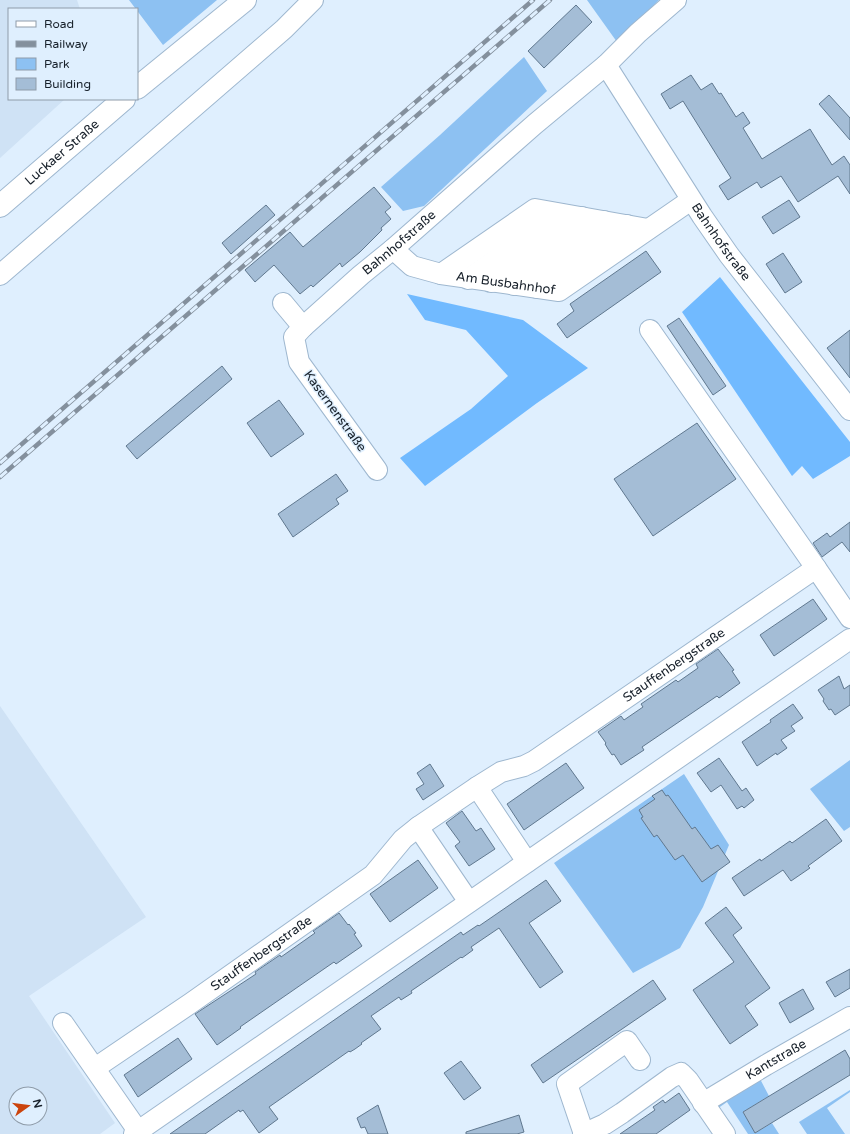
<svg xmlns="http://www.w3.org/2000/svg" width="850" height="1134" font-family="'Varela Round',sans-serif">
	<rect width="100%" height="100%" fill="#dfeffe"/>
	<!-- built -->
	<path fill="#cfe2f5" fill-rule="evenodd" d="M 0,0 L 77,0 L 80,9 L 9,9 L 9,99 L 65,99 L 0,158 Z
		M 0,706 L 146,917 L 29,996 L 115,1123 L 100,1134 L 0,1134 ZM 16,1094 L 40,1094 L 40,1118 L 16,1118 Z"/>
	<!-- green -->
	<path fill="#8dc1f2" d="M 129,0 L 217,0 L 163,45 Z
		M 587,0 L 659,0 L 617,42 Z
		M 524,57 L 547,91 L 424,206 L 403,211 L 381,187 L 440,135 Z
		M 850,760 L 850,827 L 844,831 L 810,789 Z
		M 684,774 L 729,845 L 703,907 L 680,948 L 633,973 L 554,863 Z
		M 759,1077 L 769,1096 L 743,1112 L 755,1133 L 772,1123 L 779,1134 L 748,1134 L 727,1102 L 717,1109 L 717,1104 Z
		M 850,1090 L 850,1092 L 827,1108 L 845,1134 L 807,1134 L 799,1122 Z"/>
	<!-- forest -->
	<path fill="#71baff" d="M 720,277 L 850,442 L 850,456 L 813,479 L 802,466 L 792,476 L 682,312 Z
		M 407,294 L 523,320 L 588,368 L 537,403 L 425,486 L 400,458 L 471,409 L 508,376 L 466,330 L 425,320 Z"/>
	<!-- building -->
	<path fill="#a4bdd6" stroke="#60788f" d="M 576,5 L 592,22 L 544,68 L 528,51 Z
		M 691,75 L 701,90 L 712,83 L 719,94 L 721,93 L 736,117 L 743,112 L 750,123 L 743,128 L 762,159 L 810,129 L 832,165 L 844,156 L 850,165 L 850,194 L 838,176 L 798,202 L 781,176 L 761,188 L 757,182 L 728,200 L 719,186 L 731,178 L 683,101 L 670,109 L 661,94 Z
		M 829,95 L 850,118 L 850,140 L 819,104 Z
		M 374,187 L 391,207 L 385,212 L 391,219 L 381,228 L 382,230 L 360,252 L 342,267 L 340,263 L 313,287 L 311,285 L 300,294 L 274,265 L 255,282 L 245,270 L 290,232 L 303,247 Z
		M 789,200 L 800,217 L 773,234 L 762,217 Z
		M 266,205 L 275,215 L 231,254 L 222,243 Z
		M 646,251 L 661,272 L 567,338 L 557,324 L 574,311 L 570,304 Z
		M 783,253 L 802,282 L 785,293 L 766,264 Z
		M 679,318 L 726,386 L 713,395 L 667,326 Z
		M 850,330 L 850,378 L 827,348 Z
		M 222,366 L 232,379 L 137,459 L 126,446 Z
		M 279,400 L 304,434 L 271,457 L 247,423 Z
		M 697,423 L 736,479 L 653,536 L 614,479 Z
		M 336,474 L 348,491 L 336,499 L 339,504 L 293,537 L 278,514 Z
		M 850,522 L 850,552 L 842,542 L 822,557 L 813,543 L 827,533 L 830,537 Z
		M 813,599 L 827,619 L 774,656 L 760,635 Z
		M 718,649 L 734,670 L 732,671 L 740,683 L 719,698 L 717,696 L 642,747 L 644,750 L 621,765 L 614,754 L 612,755 L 608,749 L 605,744 L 606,743 L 598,732 L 621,716 L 624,720 L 643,707 L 641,704 L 676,680 L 678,682 L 698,668 L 696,664 Z
		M 839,676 L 844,689 L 850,685 L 850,705 L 835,715 L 831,709 L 829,710 L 823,701 L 824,699 L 818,690 Z
		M 793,704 L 803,718 L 791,726 L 795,731 L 781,740 L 787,748 L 777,755 L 776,753 L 757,766 L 742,742 L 771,722 L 770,720 Z
		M 719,758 L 742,791 L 746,788 L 754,800 L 744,808 L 742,806 L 737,809 L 721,785 L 711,792 L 697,773 Z
		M 566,763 L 584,788 L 524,830 L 507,804 Z
		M 430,764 L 444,786 L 423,800 L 416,789 L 424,784 L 417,773 Z
		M 662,790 L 666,796 L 668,795 L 671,799 L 692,829 L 695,827 L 711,849 L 718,845 L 730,862 L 702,882 L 683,855 L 675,860 L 657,835 L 654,837 L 641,818 L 643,817 L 639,810 L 655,799 L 652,796 Z
		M 462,811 L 476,831 L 481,828 L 495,849 L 469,866 L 455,846 L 460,842 L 446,823 Z
		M 826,819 L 842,841 L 808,866 L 810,868 L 791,881 L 783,870 L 744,896 L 732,878 L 760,859 L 761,861 L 790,841 L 792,843 Z
		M 418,860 L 438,888 L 390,922 L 370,894 Z
		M 546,880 L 561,901 L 529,923 L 563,972 L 540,988 L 499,928 L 471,947 L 473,950 L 462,958 L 461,957 L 411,991 L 412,993 L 401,1000 L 399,997 L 371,1016 L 381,1029 L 361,1043 L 362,1044 L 355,1049 L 350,1052 L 349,1051 L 269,1107 L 278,1119 L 259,1133 L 243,1110 L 240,1112 L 239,1110 L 205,1134 L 170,1134 L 461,932 L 463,935 L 478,925 L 479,926 Z
		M 726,907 L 742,928 L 733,935 L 770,988 L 745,1006 L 758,1025 L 730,1044 L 693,990 L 734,962 L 705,923 Z
		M 339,913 L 348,925 L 349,924 L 356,933 L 354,934 L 362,946 L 336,964 L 334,962 L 240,1027 L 241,1028 L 217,1045 L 195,1014 L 256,974 L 255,972 L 280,955 L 281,957 L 315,933 L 313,931 Z
		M 850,969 L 850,988 L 835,997 L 826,982 Z
		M 653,980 L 666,999 L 543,1083 L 531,1065 Z
		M 803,989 L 814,1009 L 790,1023 L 779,1003 Z
		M 178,1038 L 192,1059 L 138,1097 L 124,1075 Z
		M 845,1050 L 850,1059 L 850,1075 L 755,1133 L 743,1112 Z
		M 461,1061 L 481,1088 L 464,1100 L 444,1073 Z
		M 679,1093 L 690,1110 L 656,1134 L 620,1134 L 655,1110 L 653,1107 L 663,1100 L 665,1103 Z
		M 378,1105 L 388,1134 L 368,1134 L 365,1127 L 361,1128 L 357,1118 Z
		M 519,1115 L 524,1132 L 517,1134 L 466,1134 L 466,1132 Z"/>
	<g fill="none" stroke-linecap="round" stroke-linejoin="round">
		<!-- minor casing -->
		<g stroke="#9eb7cf" stroke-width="22">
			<g id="minor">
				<path id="s1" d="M 606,65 L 702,216 L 729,255 L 850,410"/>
				<path id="s2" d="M 393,249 L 412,266 L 441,274 L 559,291 L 691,200"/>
				<path d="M 441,274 L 535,209 L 648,229"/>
				<path d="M 0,275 L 284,29 L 313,0"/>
				<path d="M 468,279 L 561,214"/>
				<path d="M 491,282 L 582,217"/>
				<path d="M 514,285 L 604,221"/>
				<path d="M 537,288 L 627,225"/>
				<path d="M 283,303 L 303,327"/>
				<path d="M 650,330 L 816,568"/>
				<path id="s3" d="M 377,470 L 299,362 L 294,337 L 303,327 L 361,275 L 393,249 L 535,124 L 606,65 L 638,33 L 676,0"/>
				<path id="s4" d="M 527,862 L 477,787 L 501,772 L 524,766 L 534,761 L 816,568 L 850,618"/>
				<path d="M 469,902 L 418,827 L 477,787"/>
				<path d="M 63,1023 L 138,1131"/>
				<path id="s5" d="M 95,1068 L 191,1003 L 373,875 L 403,839 L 418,827"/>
				<path id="s6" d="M 703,1103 L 766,1065 L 850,1017"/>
				<path d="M 134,1134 L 850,639"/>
				<path d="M 583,1134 L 605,1124 L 622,1113 L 672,1077 L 681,1073 L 688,1080 L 725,1134"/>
				<path d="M 584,1134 L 567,1084 L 627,1041 L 640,1060"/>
			</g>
		</g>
		<!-- major casing -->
		<g stroke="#9eb7cf" stroke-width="24">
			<g id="major">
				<path d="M 137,88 L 245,0"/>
				<path id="s7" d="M 0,206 L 124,99"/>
			</g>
		</g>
		<!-- minor -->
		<use href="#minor" stroke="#fff" stroke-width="20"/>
		<!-- major -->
		<use href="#major" stroke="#fff" stroke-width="22"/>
		<!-- rail casing -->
		<g stroke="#84909d" stroke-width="4.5">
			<path id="rail" d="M 0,463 L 533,0
				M 0,477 L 550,0"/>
		</g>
		<!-- rail -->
		<use href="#rail" stroke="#dfeffe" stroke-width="3" stroke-dasharray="9" stroke-linecap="butt"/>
	</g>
	<g text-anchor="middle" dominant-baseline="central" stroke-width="3" stroke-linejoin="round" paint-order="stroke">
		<!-- street labels -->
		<g font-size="13" fill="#17202a" stroke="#dfeffe">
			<text stroke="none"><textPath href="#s7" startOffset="82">Luckaer Straße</textPath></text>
			<text stroke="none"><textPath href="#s3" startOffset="300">Bahnhofstraße</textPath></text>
			<text stroke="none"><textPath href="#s1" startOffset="211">Bahnhofstraße</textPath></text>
			<text stroke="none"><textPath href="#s2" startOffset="121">Am Busbahnhof</textPath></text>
			<text transform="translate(335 411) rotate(54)">Kasernenstraße</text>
			<text stroke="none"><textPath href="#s4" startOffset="323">Stauffenbergstraße</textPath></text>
			<text stroke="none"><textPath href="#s5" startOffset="202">Stauffenbergstraße</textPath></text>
			<text stroke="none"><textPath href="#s6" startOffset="85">Kantstraße</textPath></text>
		</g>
	</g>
	<!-- legend -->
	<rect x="8" y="8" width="130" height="92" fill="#dfeffe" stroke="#8f9ca9"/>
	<rect x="16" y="21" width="20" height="6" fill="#ffffff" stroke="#8f9ca9"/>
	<text x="44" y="28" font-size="12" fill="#17202a">Road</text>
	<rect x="16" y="41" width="20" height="6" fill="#84909d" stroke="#8f9ca9"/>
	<text x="44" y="48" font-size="12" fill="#17202a">Railway</text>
	<rect x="16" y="58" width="20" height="12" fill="#8dc1f2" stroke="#8f9ca9"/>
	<text x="44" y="68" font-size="12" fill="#17202a">Park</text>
	<rect x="16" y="78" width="20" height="12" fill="#a4bdd6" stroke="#8f9ca9"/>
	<text x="44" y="88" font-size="12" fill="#17202a">Building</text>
	<!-- north arrow -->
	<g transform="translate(28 1106) rotate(76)"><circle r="19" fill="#dfeffe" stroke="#8f9ca9"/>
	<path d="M0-3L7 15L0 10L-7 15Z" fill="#cb440d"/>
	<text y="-6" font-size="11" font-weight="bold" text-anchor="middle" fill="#17202a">N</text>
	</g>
</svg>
